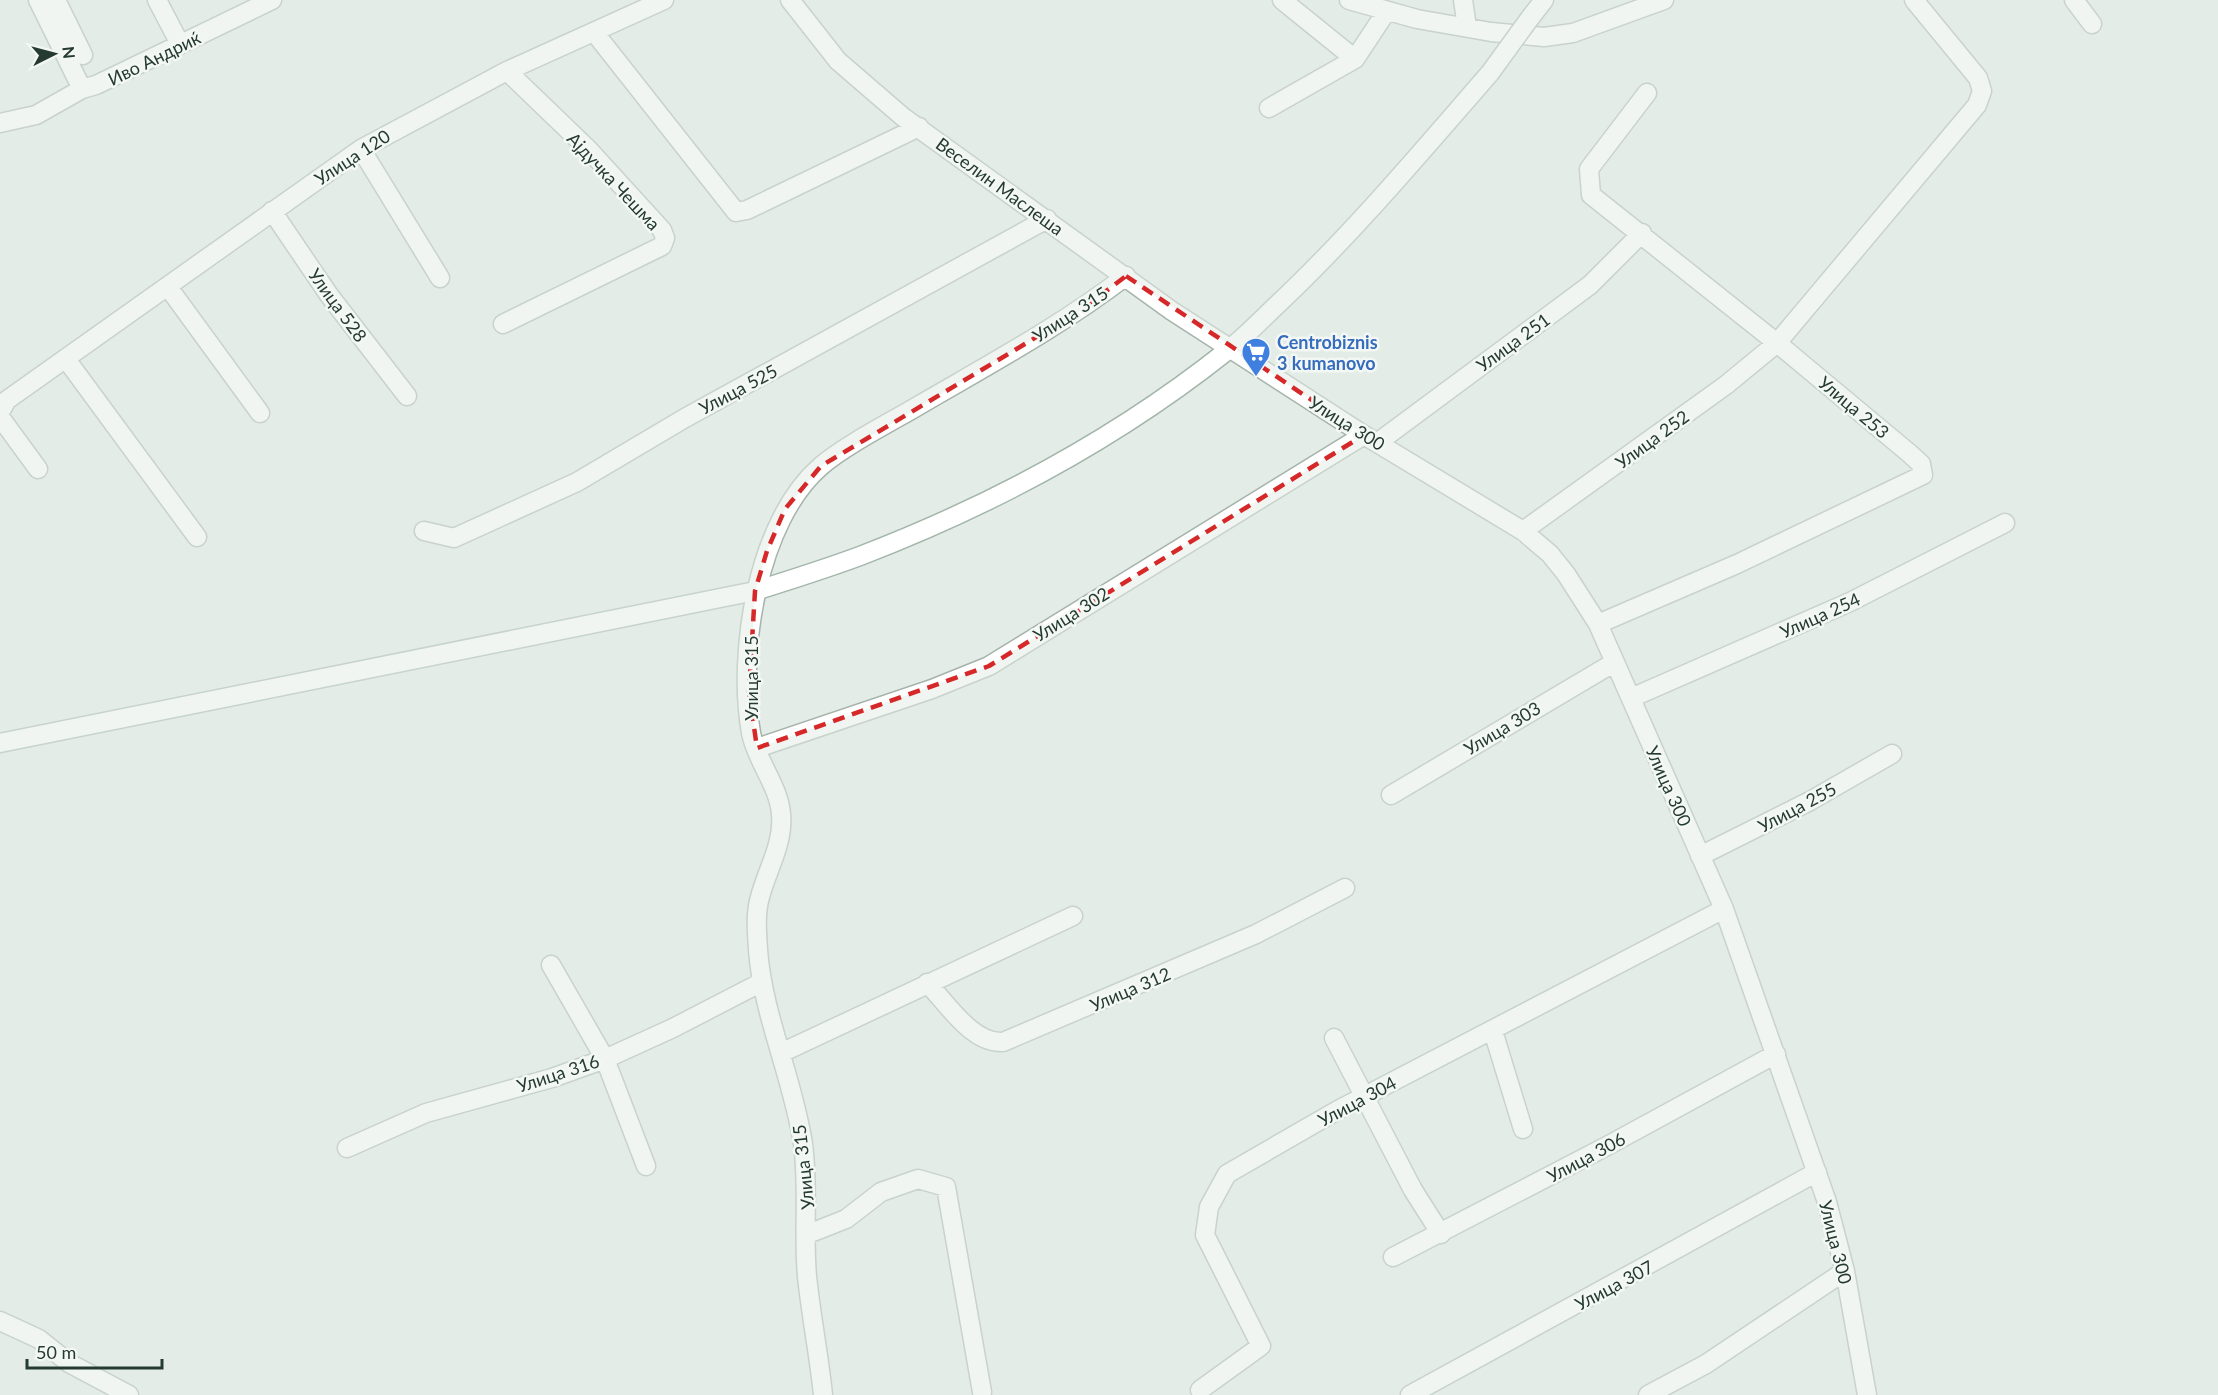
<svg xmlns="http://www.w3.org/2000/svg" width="2218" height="1395" font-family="Lato,sans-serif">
	<rect width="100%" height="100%" fill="#e3ece6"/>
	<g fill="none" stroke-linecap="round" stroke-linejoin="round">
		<!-- minor casing -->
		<g stroke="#a6b3ac" stroke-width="21">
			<path id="minor" d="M 38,0 L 82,89
				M 56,0 L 83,55
				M 157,0 L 180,44
				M 790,0 L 838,61 L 903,117 L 1172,311 L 1364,435 L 1523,531 L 1550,554 L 1566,574 L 1598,624 L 1724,909 L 1827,1202 L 1845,1271 L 1867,1395
				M 1282,0 L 1355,59
				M 1349,0 L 1417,19 L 1491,32 L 1544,37 L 1573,33 L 1664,0
				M 1463,0 L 1467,27
				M 2074,0 L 2092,24
				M 594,32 L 736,212 L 747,210 L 919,127
				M 1269,108 L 1355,59 L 1386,12
				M 0,123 L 36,115 L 82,89 L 96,85 L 272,0
				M 361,149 L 440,278
				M 272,211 L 329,295 L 407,396
				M 168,287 L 260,413
				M 503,324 L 662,246 L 665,238 L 662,230 L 589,150 L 507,71
				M 66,359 L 197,537
				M 0,412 L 7,400 L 361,149 L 507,71 L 664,0
				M 0,417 L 38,469
				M 1377,443 L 1590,285 L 1642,233
				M 424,531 L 454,538 L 577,482 L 685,418 L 1047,219
				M 1523,531 L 1726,385 L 1777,343 L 1977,105 L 1982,91 L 1978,78 L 1914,0
				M 1598,624 L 1737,564 L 1923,475 L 1921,464 L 1909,453 L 1777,343 L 1591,195 L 1589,169 L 1647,93
				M 1631,698 L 1850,602 L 2005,523
				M 757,748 L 932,689 L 989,666 L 1364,435
				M 1391,795 L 1615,662
				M 1700,856 L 1810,801 L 1892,754
				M 551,965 L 605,1059 L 646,1166
				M 927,983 C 947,1003 972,1044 1003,1042 L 1256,934 L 1345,888
				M 1493,1031 L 1523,1129
				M 1334,1038 L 1413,1190 L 1441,1234
				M 781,1053 L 1073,916
				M 347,1148 L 426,1113 L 552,1078 L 605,1059 L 673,1028 L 762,982
				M 808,1234 L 846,1219 L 881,1192 L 918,1179 L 946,1187 L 982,1392
				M 1393,1257 L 1607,1146 L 1776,1054
				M 0,1321 L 39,1339 L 69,1363 L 129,1395
				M 1200,1390 L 1261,1346 L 1205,1235 L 1209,1207 L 1227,1174 L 1338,1110 L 1724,909
				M 823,1395 C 819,1355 811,1316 807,1276 C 803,1232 809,1190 803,1144 C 793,1078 763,1016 758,950 C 757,932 755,914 760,897 C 767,870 784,843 781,814 C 779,786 756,760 751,733 C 737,653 757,521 821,466 C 847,444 893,421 923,403 C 992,363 1062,325 1126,276
				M 1410,1395 L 1817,1172
				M 1648,1395 L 1706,1364 L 1845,1271"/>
		</g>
		<!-- secondary casing -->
		<g stroke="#a3b6ab" stroke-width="21">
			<path id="secondary" d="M 1530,18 L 1544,0
				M 0,743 L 755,591 C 790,580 825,569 860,556 C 990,506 1119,437 1228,350 C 1246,336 1262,319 1279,303 C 1355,231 1422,151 1490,73"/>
		</g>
		<!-- minor -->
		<use href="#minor" stroke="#fff" stroke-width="18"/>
		<!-- secondary -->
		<use href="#secondary" stroke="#fff" stroke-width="18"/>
		<!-- secondary-bridge casing -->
		<g stroke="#a3b6ab" stroke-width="21" stroke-linecap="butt">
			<path id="secondary-bridge" d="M 1490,73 L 1530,18"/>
		</g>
		<!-- secondary-bridge -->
		<use href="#secondary-bridge" stroke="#fff" stroke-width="18"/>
	</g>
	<!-- marked area -->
	<path d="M0 0H2218V1395H0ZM 1126,276 L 1364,435 L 989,666 L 757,748 L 749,692 L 755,591 L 767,551 L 785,509 L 821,466 L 1080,311 Z" fill="#e3ece6" fill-opacity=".55" fill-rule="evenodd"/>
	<path fill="none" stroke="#d62828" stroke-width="4.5" stroke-dasharray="12 8" stroke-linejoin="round" d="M 1126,276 L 1364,435 L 989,666 L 757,748 L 749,692 L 755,591 L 767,551 L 785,509 L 821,466 L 1080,311 Z"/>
	<!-- icons -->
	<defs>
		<g id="supermarket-pin" transform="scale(1.5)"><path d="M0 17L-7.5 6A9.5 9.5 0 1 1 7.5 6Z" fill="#3f7fe0" stroke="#f4f8f5"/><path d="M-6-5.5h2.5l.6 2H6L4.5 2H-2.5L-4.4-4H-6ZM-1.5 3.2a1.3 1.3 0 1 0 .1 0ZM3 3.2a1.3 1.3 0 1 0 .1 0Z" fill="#fff"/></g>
	</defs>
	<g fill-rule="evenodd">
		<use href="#supermarket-pin" x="1256" y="352"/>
	</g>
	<g text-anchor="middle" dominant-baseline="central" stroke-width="5" stroke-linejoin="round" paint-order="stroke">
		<!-- street labels -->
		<g font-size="18" fill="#253b30" stroke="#f4f8f5">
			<text transform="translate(154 58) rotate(-26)">Иво Андриќ</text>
			<text transform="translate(352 157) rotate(-33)">Улица 120</text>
			<text transform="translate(614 181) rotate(47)">Ајдучка Чешма</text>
			<text transform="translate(1000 186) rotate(36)">Веселин Маслеша</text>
			<text transform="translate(338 305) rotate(54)">Улица 528</text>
			<text transform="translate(1070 314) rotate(-33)">Улица 315</text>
			<text transform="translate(1513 342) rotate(-36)">Улица 251</text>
			<text transform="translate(738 389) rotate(-28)">Улица 525</text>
			<text transform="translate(1854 407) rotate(40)">Улица 253</text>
			<text transform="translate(1347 423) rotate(32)">Улица 300</text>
			<text transform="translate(1652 439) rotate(-36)">Улица 252</text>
			<text transform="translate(1071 614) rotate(-32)">Улица 302</text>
			<text transform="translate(1820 615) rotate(-24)">Улица 254</text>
			<text transform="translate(751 678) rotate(-90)">Улица 315</text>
			<text transform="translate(1502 728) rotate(-31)">Улица 303</text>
			<text transform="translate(1669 786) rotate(66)">Улица 300</text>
			<text transform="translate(1797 807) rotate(-28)">Улица 255</text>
			<text transform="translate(1130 989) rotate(-23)">Улица 312</text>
			<text transform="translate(558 1073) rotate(-18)">Улица 316</text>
			<text transform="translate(1357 1101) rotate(-28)">Улица 304</text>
			<text transform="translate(1586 1157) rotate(-28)">Улица 306</text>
			<text transform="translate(803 1167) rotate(-96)">Улица 315</text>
			<text transform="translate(1836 1242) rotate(76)">Улица 300</text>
			<text transform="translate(1614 1285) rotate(-28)">Улица 307</text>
		</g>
		<!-- shop labels -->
		<g font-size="18" font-weight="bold" fill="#366cbe" stroke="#f4f8f5" text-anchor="start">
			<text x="1277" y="342">Centrobiznis<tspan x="1277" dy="21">3 kumanovo</tspan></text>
		</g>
	</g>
	<!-- north arrow -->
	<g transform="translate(54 54) rotate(84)" stroke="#f4f8f5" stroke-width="4.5" paint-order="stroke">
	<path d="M0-4.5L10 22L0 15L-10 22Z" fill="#253b30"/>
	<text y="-9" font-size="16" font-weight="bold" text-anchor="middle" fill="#253b30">N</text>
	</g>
	<!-- scale -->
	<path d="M27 1359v9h135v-9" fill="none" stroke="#253b30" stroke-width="3"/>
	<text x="36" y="1359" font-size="18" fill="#253b30" stroke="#f4f8f5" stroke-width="4.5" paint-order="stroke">50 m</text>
</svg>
